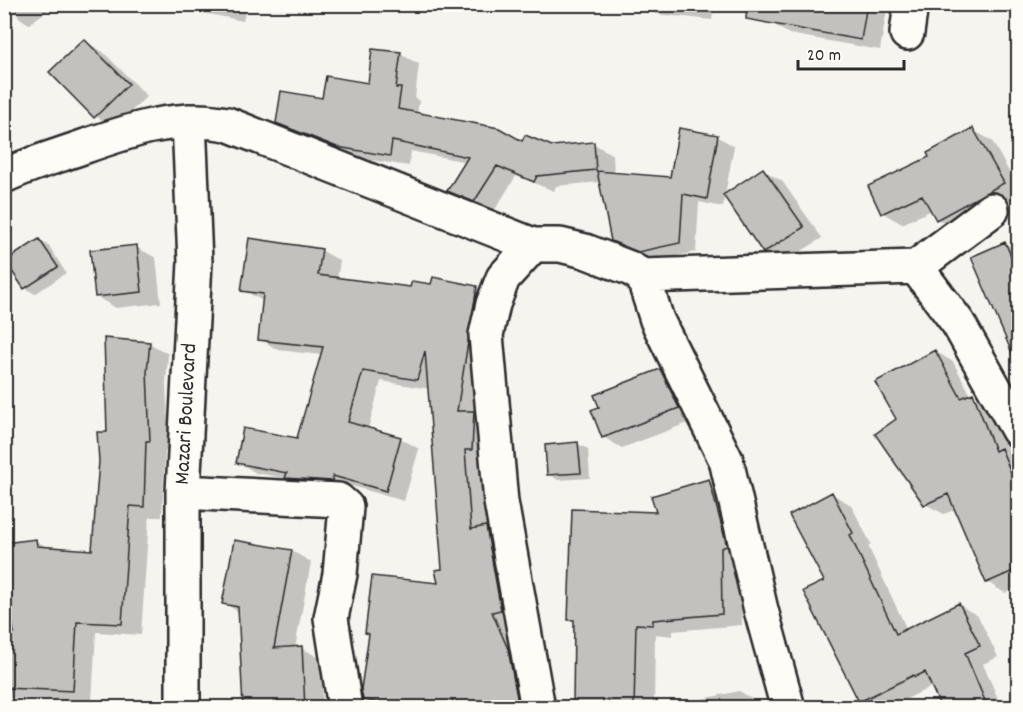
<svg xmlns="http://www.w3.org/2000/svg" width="1023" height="712" font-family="Dekko,sans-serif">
	<rect width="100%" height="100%" fill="#f5f4ef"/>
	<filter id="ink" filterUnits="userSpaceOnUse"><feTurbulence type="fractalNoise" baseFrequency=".0167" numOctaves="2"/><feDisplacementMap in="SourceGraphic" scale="12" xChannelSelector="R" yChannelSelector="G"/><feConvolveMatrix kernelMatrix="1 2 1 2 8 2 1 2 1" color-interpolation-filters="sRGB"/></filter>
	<g filter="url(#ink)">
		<!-- shadow -->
		<path fill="#0003" d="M 9,4 L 55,4 L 55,5 L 29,24 L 20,18 Z
			M 161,4 L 247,4 L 243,21 Z
			M 640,4 L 714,4 L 712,20 L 656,14 Z
			M 773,4 L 888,4 L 880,50 L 789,34 L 770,22 Z
			M 84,41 L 103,52 L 147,96 L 115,127 L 95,116 Z
			M 400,54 L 419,64 L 415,98 L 419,101 L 417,114 L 523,143 L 552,147 L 594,144 L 613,155 L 614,174 L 671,178 L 680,129 L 718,137 L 734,146 L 725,195 L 763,170 L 782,181 L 822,238 L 783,263 L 764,252 L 725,195 L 723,207 L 699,202 L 696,252 L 656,260 L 612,240 L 600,182 L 556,186 L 554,191 L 516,176 L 494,211 L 449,190 L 467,162 L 411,151 L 409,166 L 358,158 L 297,134 L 278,123 L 324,100 L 369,85 Z
			M 973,130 L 992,141 L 1018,188 L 1018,196 L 957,230 L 937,219 L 932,210 L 902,224 L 883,213 L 931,158 Z
			M 39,240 L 49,246 L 66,273 L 35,294 L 25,288 Z
			M 1005,243 L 1018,251 L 1018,358 L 999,325 L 1001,323 Z
			M 136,247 L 156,258 L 161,303 L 116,308 L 97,297 Z
			M 321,250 L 340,261 L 337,279 L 412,289 L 432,286 L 476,287 L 495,298 L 476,414 L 492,424 L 483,460 L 488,529 L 505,538 L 535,708 L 378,708 L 364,699 L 440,585 L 444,570 L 430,389 L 381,381 L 368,429 L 400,438 L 419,449 L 404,501 L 352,486 L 351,491 L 305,488 L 290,479 L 256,473 L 238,462 L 298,439 L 322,355 L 278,350 L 260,339 L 263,301 L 243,290 Z
			M 149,343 L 168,354 L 166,384 L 169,451 L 165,451 L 162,517 L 149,517 L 141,635 L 96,632 L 92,702 L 11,698 L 4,694 L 4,634 L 16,634 L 36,541 L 50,549 L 94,551 L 109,433 Z
			M 935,351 L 953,362 L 971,395 L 991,405 L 1010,454 L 1018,460 L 1018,587 L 1005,593 L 987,582 L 956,509 L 944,514 L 925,504 L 898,420 Z
			M 660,371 L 679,382 L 698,419 L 622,448 L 603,437 Z
			M 578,444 L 588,449 L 590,478 L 558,480 L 549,474 Z
			M 709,481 L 729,492 L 740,559 L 742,625 L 673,631 L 673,636 L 655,634 L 654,708 L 574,708 L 576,622 L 570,619 L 658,514 Z
			M 832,494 L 851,505 L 871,544 L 868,546 L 907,630 L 959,605 L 978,616 L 998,657 L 983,664 L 1002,708 L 943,708 L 933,686 L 888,708 L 871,708 L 860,701 L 826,582 Z
			M 292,551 L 311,562 L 295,648 L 302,648 L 321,659 L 323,708 L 244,708 L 240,613 L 224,603 Z
			M 739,691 L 759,703 L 760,708 L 662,708 Z"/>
		<!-- building -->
		<path fill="#c2c1be" stroke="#2b2b2b" stroke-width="1.5" d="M 747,4 L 867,4 L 861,40 L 746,19 Z
			M 84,39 L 129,84 L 94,118 L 49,72 Z
			M 372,49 L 401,52 L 396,88 L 401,88 L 398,109 L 499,128 L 522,141 L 525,135 L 552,146 L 594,142 L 596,170 L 537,176 L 534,182 L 497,166 L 474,202 L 447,191 L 468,157 L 392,141 L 390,156 L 337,147 L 276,123 L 281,91 L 322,98 L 326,76 L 368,83 Z
			M 679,128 L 718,135 L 707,199 L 683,194 L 680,243 L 638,252 L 611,241 L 597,171 L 670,177 Z
			M 973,128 L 1004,183 L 936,220 L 922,195 L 881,214 L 868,186 L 929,157 L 927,153 Z
			M 763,168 L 804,227 L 763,253 L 723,195 Z
			M 249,238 L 322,249 L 318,275 L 410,287 L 412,281 L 431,284 L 433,277 L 477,286 L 457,411 L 474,411 L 472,450 L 465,450 L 471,529 L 486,526 L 501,610 L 492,612 L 508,649 L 519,708 L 416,708 L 363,700 L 361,689 L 369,634 L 365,633 L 372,576 L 438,583 L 435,570 L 442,569 L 425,351 L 417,380 L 363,371 L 348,422 L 401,437 L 386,491 L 333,476 L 332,481 L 285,478 L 287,473 L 236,463 L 243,428 L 297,438 L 323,347 L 258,340 L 263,294 L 241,291 Z
			M 39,239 L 58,267 L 24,289 L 5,261 Z
			M 1005,242 L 1018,272 L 1018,367 L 971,257 Z
			M 137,245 L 142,292 L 95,297 L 90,250 Z
			M 104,338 L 150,342 L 147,372 L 150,441 L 146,441 L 144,507 L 130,506 L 122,624 L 77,622 L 73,691 L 4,688 L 4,632 L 14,633 L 4,570 L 4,543 L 36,539 L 37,546 L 92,550 L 99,461 L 97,432 L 107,432 Z
			M 935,350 L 961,398 L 973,393 L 995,451 L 1001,448 L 1018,490 L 1018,569 L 986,583 L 948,494 L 924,505 L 875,434 L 896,419 L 875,382 Z
			M 660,369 L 679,408 L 602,438 L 591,410 L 599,407 L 594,395 Z
			M 578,442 L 581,473 L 547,475 L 545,445 Z
			M 709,479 L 727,546 L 721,548 L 722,614 L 653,620 L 653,625 L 636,624 L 634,708 L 573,708 L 574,620 L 568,620 L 572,509 L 656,512 L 651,496 Z
			M 832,492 L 853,533 L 850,535 L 896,634 L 959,603 L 980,646 L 965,653 L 988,708 L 941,708 L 925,672 L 915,677 L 914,675 L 859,702 L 803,591 L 824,581 L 789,515 Z
			M 234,540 L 292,550 L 274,648 L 302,646 L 305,708 L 243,708 L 238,607 L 222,604 Z"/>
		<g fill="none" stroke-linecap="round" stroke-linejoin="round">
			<!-- minor casing -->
			<g stroke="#2b2b2b" stroke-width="38">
				<path id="minor" d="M 907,33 L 911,4
					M 4,176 C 27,165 51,158 74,150 C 123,133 175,113 227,124 L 533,245
					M 916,267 L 992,210
					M 643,276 L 916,267 L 958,323 L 1018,430
					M 183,492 L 338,500 L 346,507 L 340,574 L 331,618 L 345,708
					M 183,708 L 183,492 L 195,262 L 189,121
					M 538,708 L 501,502 L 486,335 L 493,304 L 503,278 L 533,245 L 560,245 L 585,251 L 629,268 L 643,276 L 657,320 L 726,460 L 761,610 L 788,708"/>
			</g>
			<!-- minor -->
			<use href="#minor" stroke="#fdfcf7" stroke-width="33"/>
		</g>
	</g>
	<g text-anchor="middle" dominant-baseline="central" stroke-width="4.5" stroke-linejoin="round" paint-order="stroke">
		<!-- street labels -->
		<g font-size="22" fill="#2b2b2b" stroke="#fdfcf7">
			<text transform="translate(187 414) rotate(-87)">Mazari Boulevard</text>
		</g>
	</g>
	<!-- margin -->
	<rect width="1023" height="712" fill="none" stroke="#fdfcf7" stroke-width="24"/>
	<rect x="12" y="12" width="999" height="688" fill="none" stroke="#2b2b2b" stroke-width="2" filter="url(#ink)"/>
	<!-- scale -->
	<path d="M798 60v9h106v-9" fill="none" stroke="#2b2b2b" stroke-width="3"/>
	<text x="807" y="60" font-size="18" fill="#2b2b2b" stroke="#fdfcf7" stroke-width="4.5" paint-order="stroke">20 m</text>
</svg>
